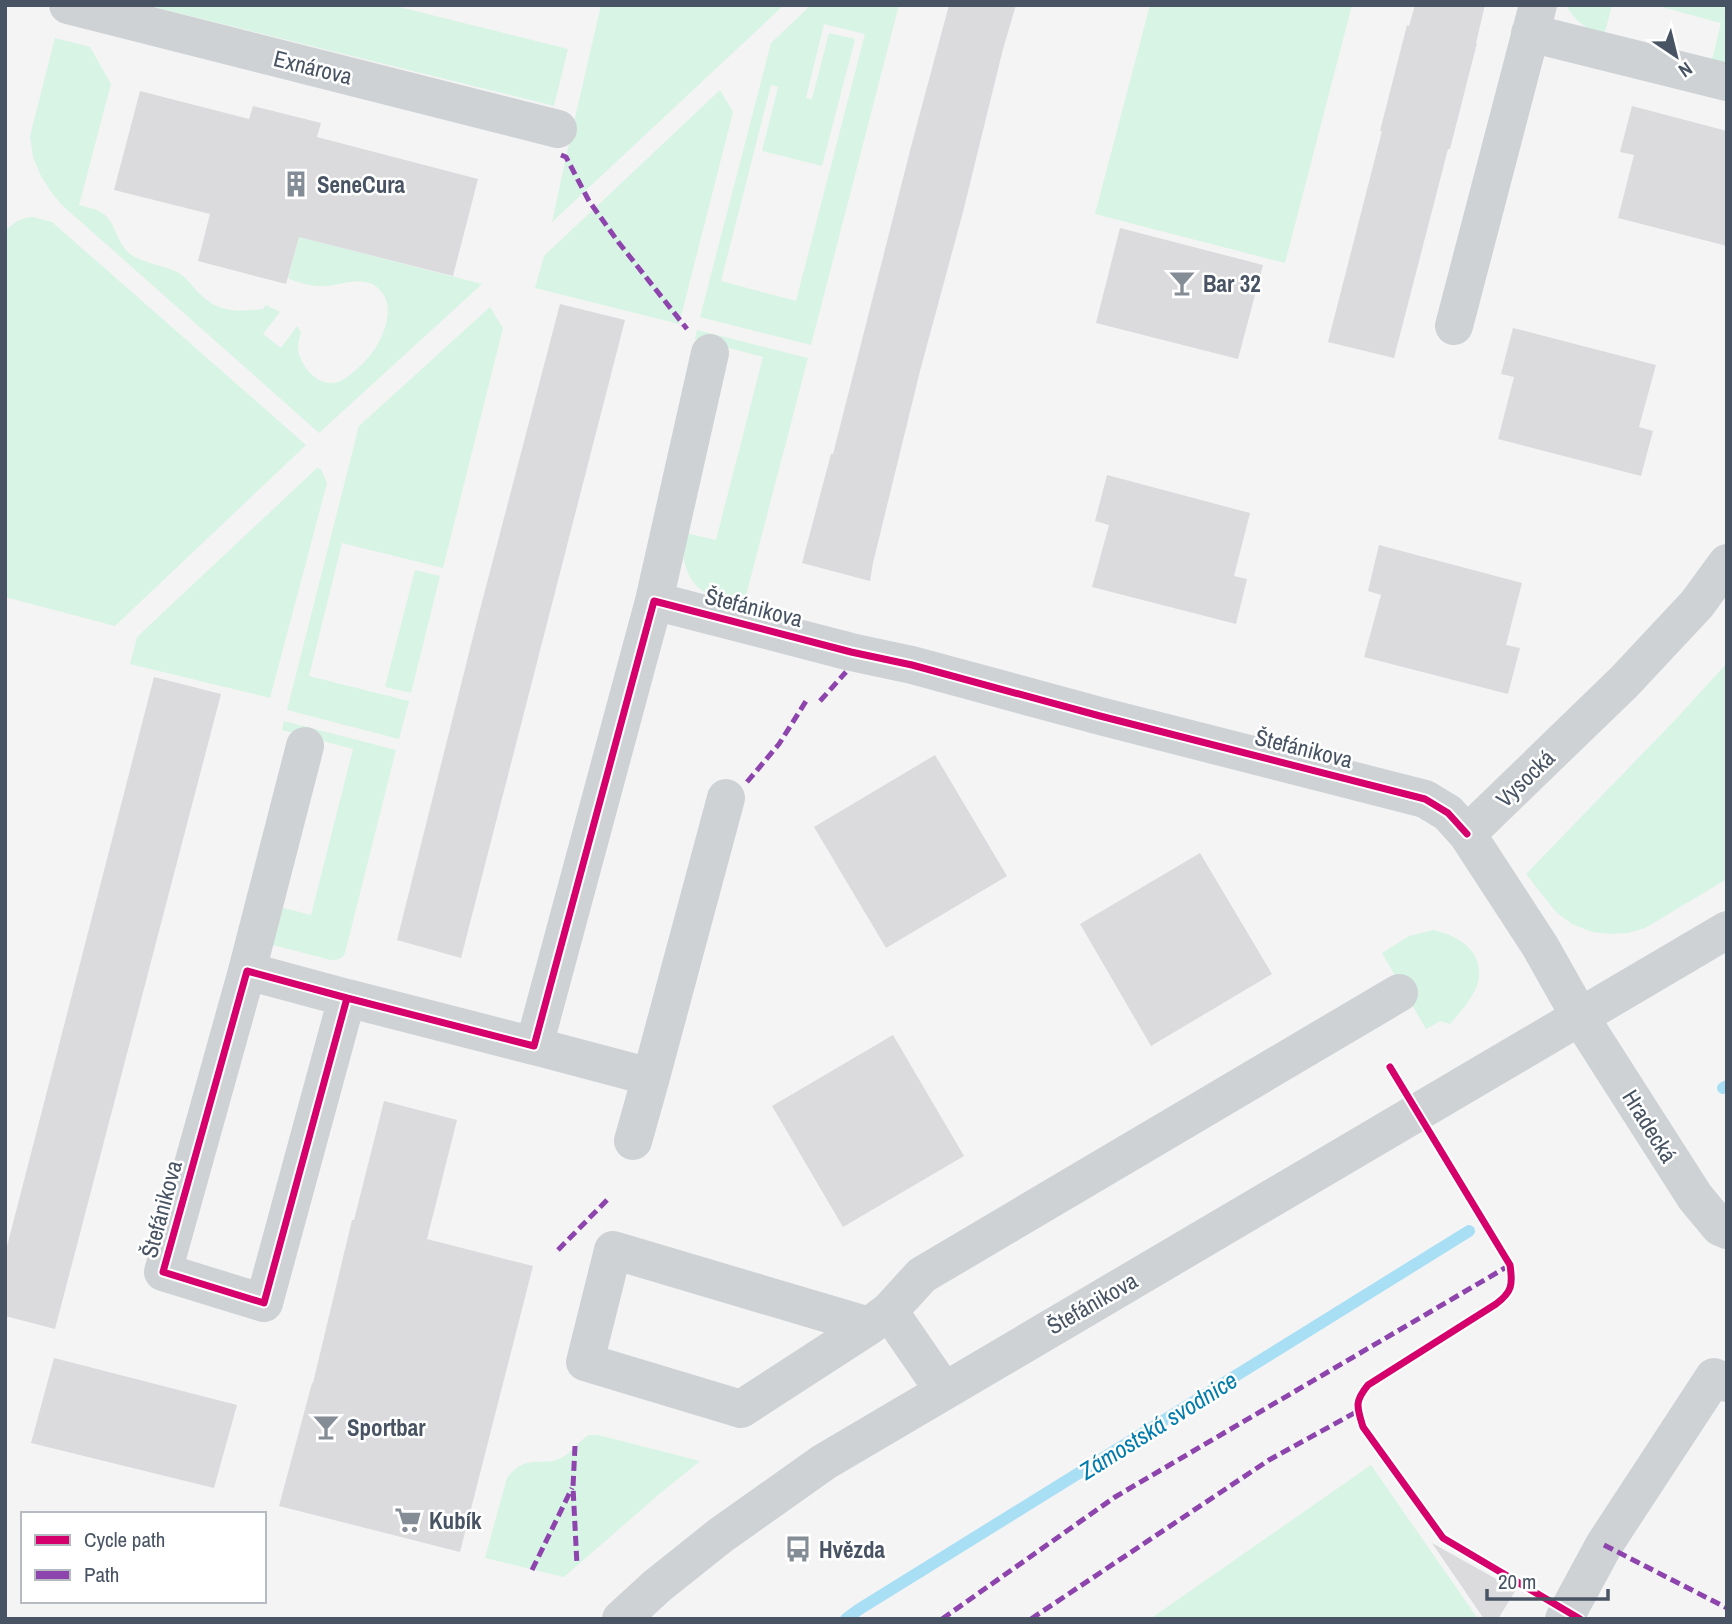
<svg xmlns="http://www.w3.org/2000/svg" width="1732" height="1624" font-family="'Archivo Narrow',sans-serif">
	<rect width="100%" height="100%" fill="#f4f4f4"/>
	<!-- green -->
	<path fill="#d7f4e5" fill-rule="evenodd" d="M 146,5 L 391,5 L 568,49 L 554,106 Z
		M 601,5 L 784,5 L 552,222 L 566,157 Z
		M 811,5 L 899,5 L 811,345 L 700,317 L 771,43 ZM 824,24 L 865,34 L 796,301 L 721,281 L 771,85 L 778,87 L 762,151 L 822,166 L 855,39 L 829,33 L 812,99 L 806,98 Z
		M 1150,5 L 1352,5 L 1285,263 L 1095,214 Z
		M 1566,5 L 1612,5 L 1604,36 C 1588,30 1574,21 1566,5 Z
		M 1654,5 L 1727,5 L 1727,67 L 1711,64 L 1721,23 Z
		M 55,38 L 90,47 L 111,84 L 79,205 C 85,207 93,208 99,211 C 116,219 115,242 130,254 C 143,263 161,265 175,271 C 186,276 191,285 199,293 C 218,313 238,312 263,309 L 266,305 L 280,312 L 263,334 L 281,348 L 297,326 L 301,333 C 296,348 297,354 306,368 C 313,378 325,386 338,382 C 344,380 351,374 356,370 C 362,364 369,358 374,350 C 387,331 398,298 372,284 C 357,277 340,285 325,286 C 313,287 299,283 288,278 L 299,237 L 482,284 L 319,433 L 62,205 L 51,192 L 41,176 L 33,157 L 30,136 Z
		M 720,90 L 733,112 L 679,324 L 535,288 L 544,256 Z
		M 33,217 L 52,222 L 306,445 L 115,626 L 5,597 L 5,231 C 14,222 21,218 33,217 Z
		M 490,307 L 503,328 L 443,568 L 342,543 L 309,676 L 409,701 L 399,739 L 287,710 L 359,426 Z
		M 697,330 L 808,358 L 744,603 C 733,601 721,599 711,595 C 684,585 682,556 682,532 L 716,540 L 763,357 L 695,339 Z
		M 317,468 L 321,469 L 327,483 L 270,698 L 130,664 L 137,637 Z
		M 415,570 L 440,576 L 411,693 L 385,687 Z
		M 1727,663 L 1727,879 L 1645,928 L 1628,933 L 1610,934 L 1592,932 L 1572,924 L 1556,912 L 1526,874 L 1676,719 Z
		M 284,721 L 396,750 L 345,953 C 342,959 338,960 331,960 L 273,945 L 276,906 L 311,915 L 353,749 L 282,730 Z
		M 1433,930 C 1456,935 1481,948 1479,977 C 1478,992 1460,1013 1450,1024 L 1440,1021 L 1426,1029 L 1382,953 L 1409,936 Z
		M 589,1435 L 598,1435 L 700,1461 L 657,1496 L 564,1577 L 485,1558 L 507,1478 C 529,1451 541,1469 563,1457 C 573,1451 579,1441 589,1435 Z
		M 1371,1465 L 1478,1619 L 1150,1619 Z"/>
	<g fill="none" stroke-linecap="round" stroke-linejoin="round">
		<!-- stream -->
		<path stroke="#a9dff5" stroke-width="12" d="M 1723,1088 L 1727,1086
			M 846,1619 L 858,1610 L 1469,1231"/>
	</g>
	<!-- building -->
	<path fill="#dbdbde" d="M 949,5 L 1016,5 L 1003,49 L 963,212 L 920,371 L 873,563 L 870,581 L 802,563 L 831,454 L 833,454 L 912,143 Z
		M 1415,5 L 1485,5 L 1476,43 L 1477,43 L 1450,149 L 1448,149 L 1394,358 L 1328,342 L 1382,131 L 1380,131 L 1407,25 L 1409,26 Z
		M 140,91 L 249,119 L 253,106 L 321,123 L 317,137 L 478,179 L 453,276 L 299,237 L 286,284 L 198,261 L 210,214 L 114,190 Z
		M 1632,106 L 1727,131 L 1727,246 L 1618,218 L 1634,155 L 1620,152 Z
		M 1120,228 L 1263,265 L 1238,359 L 1096,323 Z
		M 560,304 L 625,320 L 461,958 L 397,940 L 477,621 Z
		M 1513,328 L 1656,365 L 1639,427 L 1653,431 L 1641,476 L 1498,439 L 1514,377 L 1501,374 Z
		M 1107,475 L 1250,513 L 1234,576 L 1247,579 L 1236,624 L 1092,587 L 1109,525 L 1095,521 Z
		M 1379,545 L 1522,583 L 1506,645 L 1520,648 L 1508,694 L 1364,657 L 1381,595 L 1368,591 Z
		M 154,677 L 221,694 L 55,1329 L 5,1316 L 5,1254 Z
		M 935,755 L 1007,876 L 886,948 L 814,827 Z
		M 1200,853 L 1272,974 L 1151,1046 L 1080,924 Z
		M 893,1035 L 964,1156 L 843,1227 L 772,1106 Z
		M 384,1101 L 457,1120 L 427,1239 L 533,1266 L 460,1552 L 279,1506 L 312,1383 L 313,1383 L 352,1220 L 354,1220 Z
		M 54,1358 L 237,1405 L 214,1488 L 31,1443 Z
		M 1432,1543 L 1516,1590 L 1498,1619 L 1484,1619 Z"/>
	<g fill="none" stroke-linecap="round" stroke-linejoin="round">
		<!-- minor -->
		<path stroke="#cfd2d5" stroke-width="38" d="M 68,5 L 558,129
			M 1530,33 L 1727,82
			M 1454,326 L 1538,5
			M 1727,563 L 1697,604 L 1624,682 L 1467,834 L 1540,946 L 1580,1017 L 1695,1197 L 1720,1227 L 1727,1230
			M 654,601 L 710,353
			M 247,971 L 305,746
			M 347,998 L 247,971 L 163,1272 L 264,1303 L 347,998 L 534,1046 L 654,601 L 851,652 L 912,665 L 1100,716 L 1425,799 L 1448,813 L 1467,834
			M 534,1046 L 651,1077 L 726,798
			M 633,1141 L 651,1077
			M 869,1326 L 613,1250 L 585,1362 L 741,1409 L 869,1326 L 889,1311
			M 944,1391 L 889,1311 L 922,1275 L 1399,993
			M 621,1619 L 657,1586 L 721,1535 L 824,1462 L 1727,930
			M 1564,1619 L 1604,1545 L 1714,1377 L 1727,1383"/>
		<!-- quiet -->
		<path stroke="#8e44ad" stroke-width="5" stroke-dasharray="10 5" stroke-linecap="butt" d="M 561,155 L 566,157 L 589,201 L 619,243 L 687,329
			M 820,701 L 846,672
			M 747,782 L 779,744 L 808,698
			M 558,1250 L 609,1198
			M 575,1446 L 573,1487 L 577,1565
			M 1604,1545 L 1727,1608
			M 532,1570 L 572,1488
			M 942,1619 L 1115,1497 L 1510,1265
			M 1031,1619 L 1269,1460 L 1358,1411"/>
		<!-- cycleway casing -->
		<g stroke="#fff" stroke-width="11">
			<path id="cycleway" d="M 347,998 L 247,971 L 163,1272 L 264,1303 L 347,998 L 534,1046 L 654,601 L 851,652 L 912,665 L 1100,716 L 1425,799 L 1448,813 L 1467,834
				M 1390,1067 L 1510,1265 C 1513,1285 1512,1292 1496,1304 L 1368,1385 C 1354,1402 1357,1407 1363,1427 L 1443,1538 L 1580,1619"/>
		</g>
		<!-- cycleway -->
		<use href="#cycleway" stroke="#d6006c" stroke-width="7"/>
	</g>
	<!-- icons -->
	<defs>
		<g id="building-bare" transform="scale(2.1)"><path d="M-4-6H4V6H1V3H-1V6H-4ZM-2.5-4.3h1.7v1.8h-1.7ZM.8-4.3h1.7v1.8H.8ZM-2.5-1h1.7V.8h-1.7ZM.8-1h1.7V.8H.8Z" fill="#848c96" stroke="#fff" stroke-width="2.5" paint-order="stroke"/></g>
		<g id="bar-bare" transform="scale(2.1)"><path d="M-6-5H6L.8 .8V4.5H3.5V6h-7V4.5H-.8V.8Z" fill="#848c96" stroke="#fff" stroke-width="2.5" paint-order="stroke"/></g>
		<g id="supermarket-bare" transform="scale(2.1)"><path d="M-6-5.5h2.5l.6 2H6L4.5 2H-2.5L-4.4-4H-6ZM-1.5 3.2a1.3 1.3 0 1 0 .1 0ZM3 3.2a1.3 1.3 0 1 0 .1 0Z" fill="#848c96" stroke="#fff" stroke-width="2.5" paint-order="stroke"/></g>
		<g id="bus-bare" transform="scale(2.1)"><path d="M-5-6H5V4H4V6H2V4H-2V6H-4V4H-5ZM-3.5-4V0h7V-4ZM-3.5 1.2v1.5H-2V1.2ZM2 1.2v1.5H3.5V1.2Z" fill="#848c96" stroke="#fff" stroke-width="2.5" paint-order="stroke"/></g>
	</defs>
	<g fill-rule="evenodd">
		<use href="#building-bare" x="296" y="184"/>
		<use href="#bar-bare" x="1182" y="283"/>
		<use href="#bar-bare" x="326" y="1427"/>
		<use href="#supermarket-bare" x="408" y="1520"/>
		<use href="#bus-bare" x="798" y="1549"/>
	</g>
	<g text-anchor="middle" dominant-baseline="central" stroke-width="5" stroke-linejoin="round" paint-order="stroke">
		<!-- street labels -->
		<g font-size="23" fill="#485463" stroke="#fff">
			<text transform="translate(313 67) rotate(14)">Exnárova</text>
			<text transform="translate(754 607) rotate(14)">Štefánikova</text>
			<text transform="translate(1304 748) rotate(14)">Štefánikova</text>
			<text transform="translate(1525 778) rotate(-44)">Vysocká</text>
			<text transform="translate(1650 1126) rotate(58)">Hradecká</text>
			<text transform="translate(161 1209) rotate(-75)">Štefánikova</text>
			<text transform="translate(1092 1303) rotate(-30)">Štefánikova</text>
		</g>
		<!-- poi labels -->
		<g font-size="23" font-weight="bold" fill="#485463" stroke="#fff" text-anchor="start">
			<text x="317" y="184">SeneCura</text>
			<text x="1203" y="283">Bar 32</text>
			<text x="347" y="1427">Sportbar</text>
			<text x="429" y="1520">Kubík</text>
			<text x="819" y="1549">Hvězda</text>
		</g>
		<!-- water labels -->
		<g font-size="24" font-style="italic" fill="#027bad" stroke="#fff">
			<text transform="translate(1158 1425) rotate(-32)">Zámostská svodnice</text>
		</g>
	</g>
	<!-- border -->
	<rect width="1732" height="1624" fill="none" stroke="#485463" stroke-width="14"/>
	<!-- legend -->
	<rect x="21" y="1512" width="245" height="91" fill="#ffffff" stroke="#b6bbc1" stroke-width="2"/>
	<rect x="35" y="1535" width="35" height="10" fill="#d6006c" stroke="#b6bbc1" stroke-width="2"/>
	<text x="84" y="1547" font-size="21" fill="#485463">Cycle path</text>
	<rect x="35" y="1570" width="35" height="10" fill="#8e44ad" stroke="#b6bbc1" stroke-width="2"/>
	<text x="84" y="1582" font-size="21" fill="#485463">Path</text>
	<!-- north arrow -->
	<g transform="translate(1676 56) rotate(145)" stroke="#ffffff" stroke-width="5" paint-order="stroke">
	<path d="M0-5L12 26L0 18L-12 26Z" fill="#485463"/>
	<text y="-10" font-size="19" font-weight="bold" text-anchor="middle" fill="#485463">N</text>
	</g>
	<!-- scale -->
	<path d="M1487 1589v10h121v-10" fill="none" stroke="#485463" stroke-width="3.5"/>
	<text x="1498" y="1589" font-size="21" fill="#485463" stroke="#ffffff" stroke-width="5" paint-order="stroke">20 m</text>
</svg>
